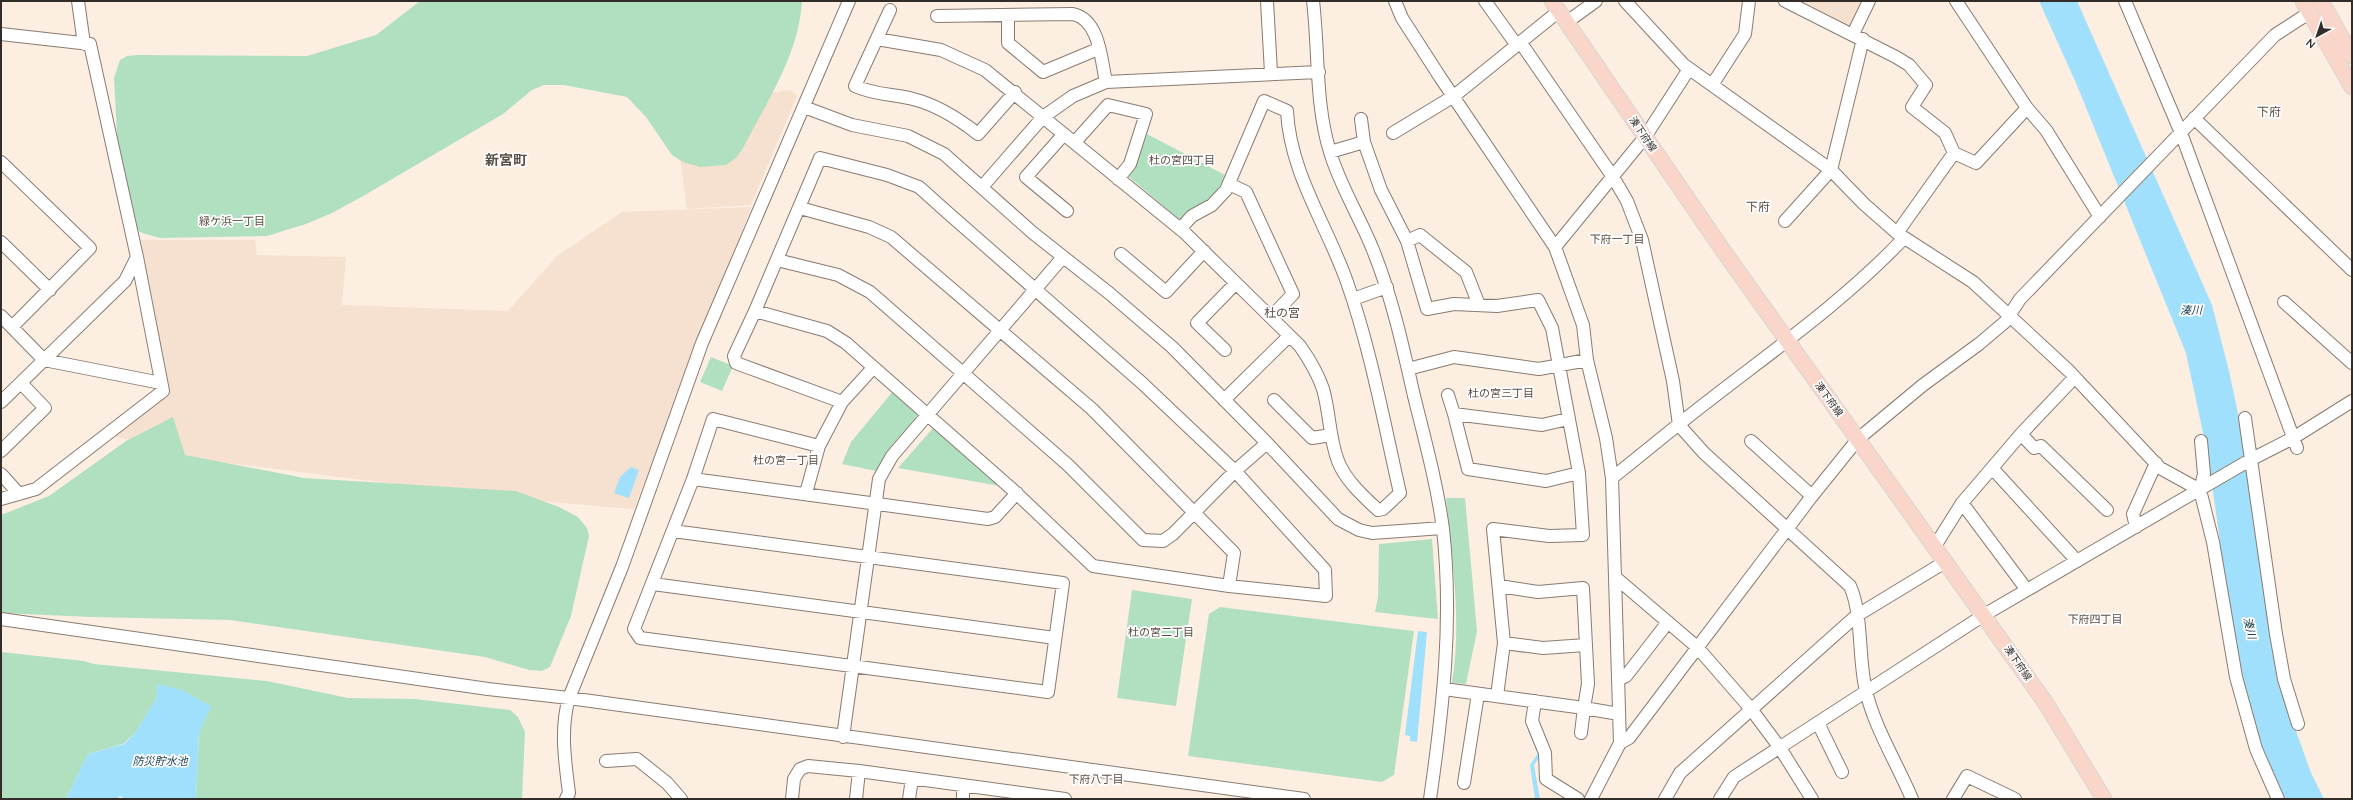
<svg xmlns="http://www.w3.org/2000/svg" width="2353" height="800" font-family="Quicksand,'Noto Sans JP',sans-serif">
	<rect width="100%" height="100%" fill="#fdeee2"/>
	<!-- built -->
	<path fill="#f6e0d0" d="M 1794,1 L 1863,1 L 1852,27 Z
		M 791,90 L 797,96 L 751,205 L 687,209 L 673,106 Z
		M 751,207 L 634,509 L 513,499 L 204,460 L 107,434 L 166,393 L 141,240 L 255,240 L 257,255 L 346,257 L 342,305 L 508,311 L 557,256 L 622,212 Z"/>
	<!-- green -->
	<path fill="#b1e0c1" d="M 420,1 L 802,1 C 799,55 766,103 742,150 L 736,158 L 726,165 L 700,167 L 683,162 L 672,155 L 646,117 L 627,97 L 564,85 L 544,85 L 532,90 L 503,114 L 365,195 L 332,213 L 306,224 L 267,236 L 160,238 L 142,233 L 135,228 L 120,189 L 114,78 L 120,60 L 127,56 L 137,55 L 307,56 L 376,35 Z
		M 1147,134 L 1225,175 C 1218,197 1199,208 1181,221 L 1128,176 L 1137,163 Z
		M 711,357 L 733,366 L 722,391 L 700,382 Z
		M 894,390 L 919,413 L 876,471 L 842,464 L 851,442 Z
		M 173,417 L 185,455 L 304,478 L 516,491 L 559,507 L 578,517 L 587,528 L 589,536 L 571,616 L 550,667 L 542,671 L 529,670 L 485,657 L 230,620 L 91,617 L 1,613 L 1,515 L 49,496 L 126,441 Z
		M 934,427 L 1000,486 L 898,468 Z
		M 1446,498 L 1465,498 L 1477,631 L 1466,684 L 1452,683 C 1462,621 1452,560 1446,498 Z
		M 1432,539 L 1438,619 L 1375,612 L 1378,597 L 1379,544 Z
		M 1132,590 L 1192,599 L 1176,706 L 1117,698 Z
		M 1220,607 L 1414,631 L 1394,775 L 1382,782 L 1188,756 L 1209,614 Z
		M 1,652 L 84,661 L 94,664 L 267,681 L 348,698 L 415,699 L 510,710 L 518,717 L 525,732 L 522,799 L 196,799 L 199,733 L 211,706 L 158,685 L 156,699 L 135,733 L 123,744 L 88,754 L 66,799 L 1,799 Z"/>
	<!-- water -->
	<path fill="#a0e0fc" d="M 2039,1 L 2077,1 L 2212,305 L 2229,371 L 2245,447 L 2272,650 L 2289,711 L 2311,773 L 2324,799 L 2283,799 L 2265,758 L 2243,680 L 2233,633 L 2208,456 L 2186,353 L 2076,83 Z
		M 631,467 L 639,470 L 629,498 L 614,493 L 620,477 Z
		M 1418,631 L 1427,632 L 1417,742 L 1410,741 L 1410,736 L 1405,735 Z
		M 158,684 L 182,690 L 211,706 L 199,733 L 196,799 L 126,799 L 120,796 L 117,799 L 66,799 L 88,754 L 124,744 L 135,733 L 156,699 Z
		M 1531,730 L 1541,755 L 1534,765 L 1540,799 L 1535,799 L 1530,765 L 1538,753 L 1528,731 Z"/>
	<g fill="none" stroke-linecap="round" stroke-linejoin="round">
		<!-- minor casing -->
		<g stroke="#897b70" stroke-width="14">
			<path id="minor" d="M 78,1 L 84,44
				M 1267,1 L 1271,73
				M 1313,1 C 1319,50 1315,104 1330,152 C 1340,186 1360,217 1373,250 C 1392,297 1403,347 1414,396 C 1425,440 1437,484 1443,529 C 1453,620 1443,709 1430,799
				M 1395,1 L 1402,18 L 1440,77 L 1555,247 L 1583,325 L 1587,360 L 1606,438 L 1612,478 L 1620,743 L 1591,799
				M 1485,1 L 1513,40 L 1523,46 L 1613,177 L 1627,201 L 1642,240 L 1673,381 L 1679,425 L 1704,453 L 1850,586 C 1863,615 1858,659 1866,691 C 1875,729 1897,763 1912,799
				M 1625,1 L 1684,65 L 1831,170 L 1864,204 L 1897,233 L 1973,282 L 2069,371 L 2160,468 L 2200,490
				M 1785,1 L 1896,57 L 1909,65 L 1926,85 L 1912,107 L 1945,133 L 1954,153 L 1897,233
				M 1956,1 L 2027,108 L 2046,130 L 2100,217
				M 2125,1 L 2181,133 L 2297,448
				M 890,10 L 855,86 C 874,95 894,94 913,99 C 937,105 959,119 978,134 L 1015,92
				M 937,16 L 1073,14 C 1100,20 1101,60 1106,82
				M 1008,16 L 1008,43 L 1043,72 L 1098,49
				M 1567,22 L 1596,1
				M 1,34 L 90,44 L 137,257 L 125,281 L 1,402
				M 1853,34 L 1869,1
				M 877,39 L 941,50 L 985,70 L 1184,232 L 1300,346 C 1309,359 1318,374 1323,389 C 1330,413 1329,438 1338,461 C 1345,480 1364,497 1378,510 L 1383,509 L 1400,493 C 1384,423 1371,350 1347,282 C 1327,225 1290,173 1287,111 L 1264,101 L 1226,190 L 1212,205 L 1192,216 L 1180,229
				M 1712,85 L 1745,34 L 1749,1
				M 804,107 L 852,125 L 908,136 L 944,154 L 1033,233 L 1109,293 L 1172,347 L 1267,443 L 1338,519 L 1359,530 L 1372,533 L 1443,528
				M 2194,118 L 2352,270
				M 1361,119 L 1364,142
				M 1393,133 L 1454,96 L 1559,11
				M 1064,134 L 1026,177 L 1067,211
				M 1075,142 L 1108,105 L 1146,114 L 1130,164 L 1118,179
				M 1330,152 L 1364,142 L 1381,190 L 1407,241 L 1427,309 L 1454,304 L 1497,306 L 1538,300 L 1552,328 L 1579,473 L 1583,535 L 1549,536 L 1493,529 L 1504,643 L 1497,696
				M 1954,153 L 1976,163 L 2027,108
				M 820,158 L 887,175 L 919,187 L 948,213 L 1142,383 L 1235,471 L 1325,570 L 1326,596 L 1229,586 L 1093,566 L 1013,490 L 846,343 L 827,331 L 755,311 Z
				M 1,162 L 90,248 L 12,327
				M 1229,184 L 1246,192 L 1293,294 L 1271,317
				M 982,187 L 1043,117 L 1073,96 L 1106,82 L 1319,72
				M 800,208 L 869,227 L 891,237 L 1092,409 L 1234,553 L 1229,586
				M 1785,221 L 1831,170 L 1863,39
				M 1407,241 L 1420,235 L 1466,272 L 1479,305
				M 1,242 L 50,290
				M 1555,247 L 1645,137 L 1689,69
				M 1121,254 L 1166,292 L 1204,251
				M 777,260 L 838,275 L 870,292 L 1068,465 L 1143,540 L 1163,541 L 1173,534 L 1235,471 L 1267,443
				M 1353,299 L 1387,287
				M 2284,302 L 2352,363
				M 755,311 L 734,356 L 736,363 L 842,402
				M 1,316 L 44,360 L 161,383
				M 1225,350 L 1197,323 L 1236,283
				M 1408,369 L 1454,357 L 1539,369 L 1587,360
				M 1448,395 L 1454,414
				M 1224,400 L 1289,336
				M 1274,400 L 1312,438 L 1331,435
				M 2245,418 L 2276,634 L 2284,679 L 2298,724
				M 1568,419 L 1542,425 L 1454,414 L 1468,469 L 1546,481 L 1579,473
				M 2021,434 L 2075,377
				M 1751,441 L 1812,496
				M 2201,441 L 2204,474 L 2200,490 L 2213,542 L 2236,677 L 2256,749 L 2278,799
				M 1,451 L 45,408 L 21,383
				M 1992,468 L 1962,503 L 2027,590
				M 1,474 L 19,494
				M 1612,478 C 1645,452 1678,424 1711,399 C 1778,347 1846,299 1904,238
				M 693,479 L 988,519 L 995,517 L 1017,493
				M 806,493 L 819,446 L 842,402 L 873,368
				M 1,499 L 36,489 L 163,391 L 137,257
				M 2136,527 L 2133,514 L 2156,463
				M 673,531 L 1063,583 L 1048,692 L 640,638 L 634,629 L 693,479 L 713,419 L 819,446
				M 1935,546 L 1962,503
				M 2077,561 L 1992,468 L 2021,434 L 2034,448 L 2041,446 L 2107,510
				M 1615,577 L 1697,647 L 1751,709 L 1780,748 L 1812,799
				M 653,584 L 1055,638
				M 1,619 L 488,689 L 569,698 L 1304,799
				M 1504,643 L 1543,648 L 1586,645
				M 1618,680 L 1626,676 L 1668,622
				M 1444,689 L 1584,708 L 1588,684 L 1583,588 L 1538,592 L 1499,586
				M 1535,701 L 1532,721 L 1545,753 L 1546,779 L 1578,799
				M 1818,723 L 1842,772
				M 1581,733 L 1584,708 L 1619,714
				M 843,737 L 879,479 L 892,456 L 1063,257
				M 1620,743 L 1629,738 L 1812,496 L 1858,439 L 1923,385 L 1979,344 L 2005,322 L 2020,299 L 2275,35 L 2309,13
				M 606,761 L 637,759 L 667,783 L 681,799
				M 1464,783 L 1478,694
				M 566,799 L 569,793 C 565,762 560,728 569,698 L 622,567 L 702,343 L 849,1
				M 792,799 L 794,779 L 800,769 L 808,766 L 859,771 L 1065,799
				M 856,799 L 859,771
				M 909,799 L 912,779
				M 963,799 L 963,786
				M 1665,799 L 1680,773 L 1856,616 L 1945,562
				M 1720,799 L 1734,777 L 1984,615 L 2250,460 L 2293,438 L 2352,401
				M 1953,799 L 1967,776 L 2015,799"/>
		</g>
		<!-- major casing -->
		<g stroke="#d6d5d4" stroke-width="17">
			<path id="major" d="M 1552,1 L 1722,249 L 2045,702 L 2104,799
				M 2303,1 L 2352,87
				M 2321,1 L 2352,56"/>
		</g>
		<!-- minor -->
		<use href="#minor" stroke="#fff" stroke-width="12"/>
		<!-- major -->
		<use href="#major" stroke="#fad6ca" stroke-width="15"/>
	</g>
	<g text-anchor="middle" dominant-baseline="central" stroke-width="3.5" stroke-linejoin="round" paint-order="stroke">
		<!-- street labels -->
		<g font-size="10" fill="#322d28" stroke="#fefefe">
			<text transform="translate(1643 134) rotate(56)">湊下府線</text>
			<text transform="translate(1829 399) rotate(54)">湊下府線</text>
			<text transform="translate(2018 663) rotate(55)">湊下府線</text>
		</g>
		<!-- neighbourhood labels -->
		<g font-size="11" fill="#5b4e44" stroke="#fefefe">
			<text x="1182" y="160">杜の宮四丁目</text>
			<text x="232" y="221">緑ケ浜一丁目</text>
			<text x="1617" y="239">下府一丁目</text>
			<text x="1501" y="393">杜の宮三丁目</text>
			<text x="786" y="460">杜の宮一丁目</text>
			<text x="2095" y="619">下府四丁目</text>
			<text x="1161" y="632">杜の宮二丁目</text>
			<text x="1096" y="779">下府八丁目</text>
		</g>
		<!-- water labels -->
		<g font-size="11" font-style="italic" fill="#183e4d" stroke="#fefefe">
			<text x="2191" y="310">湊川</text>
			<text transform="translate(2250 628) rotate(76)">湊川</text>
			<text x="160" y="761">防災貯水池</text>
		</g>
		<!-- quarter labels -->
		<g font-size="12" fill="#5b4e44" stroke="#fefefe">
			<text x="2269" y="111">下府</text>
			<text x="1758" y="206">下府</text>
			<text x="1282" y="312">杜の宮</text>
		</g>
		<!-- district labels -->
		<g font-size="14" font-weight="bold" fill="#5b4e44" stroke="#fefefe">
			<text x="506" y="160">新宮町</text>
		</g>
	</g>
	<!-- border -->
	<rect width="2353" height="800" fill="none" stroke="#322d28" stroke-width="4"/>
	<!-- north arrow -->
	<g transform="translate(2317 36) rotate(220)" stroke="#fefefe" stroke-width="3" paint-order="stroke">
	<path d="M0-3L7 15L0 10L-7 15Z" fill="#322d28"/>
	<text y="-6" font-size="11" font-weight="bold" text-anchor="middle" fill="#322d28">N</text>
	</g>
</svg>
